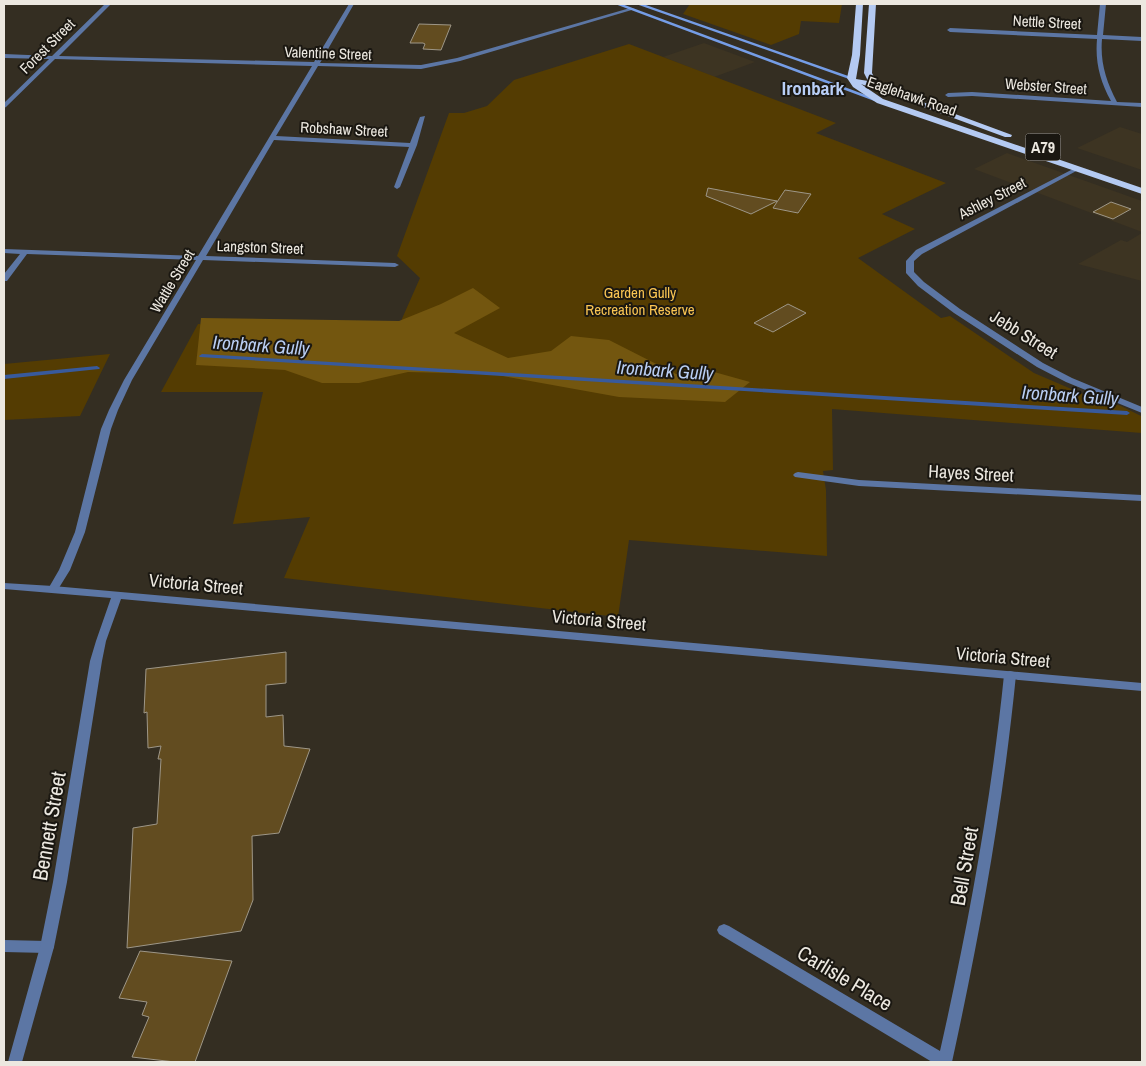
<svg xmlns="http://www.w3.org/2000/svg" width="1146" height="1066" font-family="'Archivo Narrow',sans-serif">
	<rect width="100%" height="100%" fill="#342e22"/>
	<!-- built -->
	<path fill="#3d3422" d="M 704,43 L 755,62 L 714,77 L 663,57 Z
		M 1120,127 L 1142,134 L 1142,170 L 1077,148 Z
		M 1007,153 L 1142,201 L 1142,232 L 974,169 Z
		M 1142,233 L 1142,281 L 1078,264 L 1121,240 L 1127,242 Z"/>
	<!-- green -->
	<path fill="#543c02" d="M 690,4 L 842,4 L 839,23 L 801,21 L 799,34 L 771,45 L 683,14 Z
		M 629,44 L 836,123 L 816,133 L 946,183 L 882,214 L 915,229 L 858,258 L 941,318 L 950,316 L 1034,373 L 1090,397 L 1121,406 L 1141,416 L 1142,433 L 832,409 L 833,470 L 823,471 L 826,490 L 827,556 L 629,540 L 618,617 L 284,578 L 310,517 L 233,524 L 263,392 L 161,392 L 198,324 L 397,330 L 420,278 L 397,256 L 449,113 L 464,113 L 487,106 L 514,80 Z
		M 110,354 L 80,416 L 4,420 L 4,364 Z"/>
	<!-- forest -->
	<path fill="#73560f" d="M 473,288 L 500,308 L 454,333 L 508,358 L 551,351 L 571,336 L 609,340 L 676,374 L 707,370 L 750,382 L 725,402 L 619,397 L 492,374 L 408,372 L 359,383 L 322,383 L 285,370 L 196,365 L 201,318 L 399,321 L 441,304 Z"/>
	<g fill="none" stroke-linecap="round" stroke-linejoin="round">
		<!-- stream -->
		<path fill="#385a9c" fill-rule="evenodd" d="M 202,354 L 1127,411 L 1130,413 L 1127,415 L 200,357 L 199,356 Z
			M 97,366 L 100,368 L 99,369 L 4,379 L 4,375 Z"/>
	</g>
	<!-- building -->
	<path fill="#624c20" stroke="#9e9788" d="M 419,24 L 451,25 L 441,50 L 423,49 L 425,44 L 423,43 L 410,43 Z
		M 708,188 L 777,201 L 751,214 L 706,196 Z
		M 785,190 L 811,194 L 798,213 L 773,208 Z
		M 1111,202 L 1131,209 L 1113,219 L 1093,212 Z
		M 788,304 L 806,313 L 773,332 L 754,323 Z
		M 286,652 L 286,683 L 266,685 L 266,717 L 283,715 L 284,746 L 310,749 L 279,833 L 252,836 L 253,900 L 241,931 L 127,948 L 133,828 L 157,824 L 161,759 L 158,759 L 161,746 L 148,748 L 147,712 L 144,713 L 146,669 Z
		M 140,951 L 232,961 L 195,1062 L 175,1062 L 132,1057 L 149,1017 L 142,1015 L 147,1002 L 119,998 Z"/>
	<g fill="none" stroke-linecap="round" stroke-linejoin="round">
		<!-- minor -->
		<path fill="#5c76a4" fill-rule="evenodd" d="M 105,4 L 111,4 L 59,56 L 314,62 L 349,4 L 354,4 L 320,63 L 421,65 L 457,58 L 630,8 L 635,9 L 460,61 L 421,69 L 318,66 L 276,136 L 410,143 L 420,117 L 425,116 L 417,145 L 400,187 L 397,189 L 394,187 L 409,147 L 274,140 L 206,256 L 395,263 L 399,265 L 395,267 L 203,260 L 132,380 L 118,410 L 111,429 L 85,532 L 70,570 L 57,591 L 53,592 L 48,589 L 59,570 L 75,532 L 101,429 L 109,410 L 124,380 L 196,260 L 27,254 L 7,281 L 4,281 L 4,274 L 20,254 L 4,253 L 4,249 L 198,256 L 312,66 L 55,59 L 6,107 L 4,108 L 4,103 L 49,59 L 4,58 L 4,54 L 52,56 Z
			M 1100,4 L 1106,4 L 1103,35 L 1142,37 L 1142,41 L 1102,39 C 1100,62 1106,81 1117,102 L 1142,103 L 1142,107 L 972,96 L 948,97 L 945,95 L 948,93 L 972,92 L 1111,101 C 1100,81 1095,62 1097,39 L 950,32 L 947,30 L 950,28 L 1097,35 Z
			M 1075,168 L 1080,169 L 922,254 L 914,261 L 914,272 L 924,282 L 960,309 L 1043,363 L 1072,378 L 1142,407 L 1142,413 L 1066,382 L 1037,367 L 954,313 L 918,286 L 906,273 L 906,261 L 916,250 Z
			M 798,472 L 859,480 L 1142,495 L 1142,501 L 859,486 L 795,477 L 793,475 L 795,473 Z
			M 1010,671 L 1014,672 L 1016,675 C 1003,806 980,934 952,1062 L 932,1062 L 719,934 L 717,930 L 719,926 L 724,924 L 729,926 L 940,1051 C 968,927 991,802 1004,675 L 1006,672 Z
			M 4,940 L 47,941 L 52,943 L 54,947 L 52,951 L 47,953 L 4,952 Z"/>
		<!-- tertiary -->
		<path fill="#5c76a4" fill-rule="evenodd" d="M 4,583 L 53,586 L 1142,683 L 1142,691 L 121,599 L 106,641 L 102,661 L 67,882 L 54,947 L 22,1062 L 8,1062 L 40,947 L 53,882 L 90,661 L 96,641 L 111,598 L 4,589 Z"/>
		<!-- secondary -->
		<path fill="#759de6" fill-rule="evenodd" d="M 615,4 L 622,4 L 882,101 L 877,102 Z
			M 636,4 L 643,4 L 854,78 L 849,79 Z"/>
		<!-- trunk -->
		<path fill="#b4caf2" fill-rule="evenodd" d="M 856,4 L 863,4 L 860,55 L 856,79 L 868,81 L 864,73 L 869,4 L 876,4 L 872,73 L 875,79 L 885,88 L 1012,135 L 1011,137 L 1005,137 L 861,84 L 883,99 L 1142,188 L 1142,194 L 877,103 L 853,87 L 847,78 L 852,55 Z"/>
	</g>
	<g text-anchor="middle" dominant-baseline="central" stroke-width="4" stroke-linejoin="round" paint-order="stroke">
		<!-- far-street labels -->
		<g font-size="15" fill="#ece8e0" stroke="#1a1711">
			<text transform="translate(1047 22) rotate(3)">Nettle Street</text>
			<text transform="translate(47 46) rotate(-45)">Forest Street</text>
			<text transform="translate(328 53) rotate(2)">Valentine Street</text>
			<text transform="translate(1046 86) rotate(4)">Webster Street</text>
			<text transform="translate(912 96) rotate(19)">Eaglehawk Road</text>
			<text transform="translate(344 129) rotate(3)">Robshaw Street</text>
			<text transform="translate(992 198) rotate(-27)">Ashley Street</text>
			<text transform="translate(260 247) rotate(2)">Langston Street</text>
			<text transform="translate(172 281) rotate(-59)">Wattle Street</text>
		</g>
		<!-- far-park labels -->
		<g font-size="15" fill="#fac552" stroke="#1a1711">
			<text x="640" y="292">Garden Gully<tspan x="640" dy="17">Recreation Reserve</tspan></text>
		</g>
		<!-- shield labels -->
		<rect fill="#1a1711" stroke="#ada9a2" stroke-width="1" x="1025.5" y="133.5" width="35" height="27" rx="4"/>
		<g font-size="16" font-weight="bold" fill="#ece8e0">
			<text x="1043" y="147">A79</text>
		</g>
		<!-- street labels -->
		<g font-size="18" fill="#ece8e0" stroke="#1a1711">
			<text transform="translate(1024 334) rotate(32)">Jebb Street</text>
			<text transform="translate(971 473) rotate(3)">Hayes Street</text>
			<text transform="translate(196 584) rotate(5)">Victoria Street</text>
			<text transform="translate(599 620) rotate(5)">Victoria Street</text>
			<text transform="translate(1003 657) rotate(5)">Victoria Street</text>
		</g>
		<!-- far-district labels -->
		<g font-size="19" font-weight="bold" fill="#b8cef6" stroke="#1a1711">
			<text x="813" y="88">Ironbark</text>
		</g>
		<!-- water labels -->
		<g font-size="19" font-style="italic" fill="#b9cef3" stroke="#1a1711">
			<text transform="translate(261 345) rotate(4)">Ironbark Gully</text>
			<text transform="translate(665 370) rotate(4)">Ironbark Gully</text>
			<text transform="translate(1070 395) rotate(4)">Ironbark Gully</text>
		</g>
		<!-- near-street labels -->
		<g font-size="21" fill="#ece8e0" stroke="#1a1711">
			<text transform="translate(49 826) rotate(-80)">Bennett Street</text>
			<text transform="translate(964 866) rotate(-80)">Bell Street</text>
			<text transform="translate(845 978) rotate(31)">Carlisle Place</text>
		</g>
	</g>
	<!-- border -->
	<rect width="1146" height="1066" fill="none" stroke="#ece8e0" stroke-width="10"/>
</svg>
